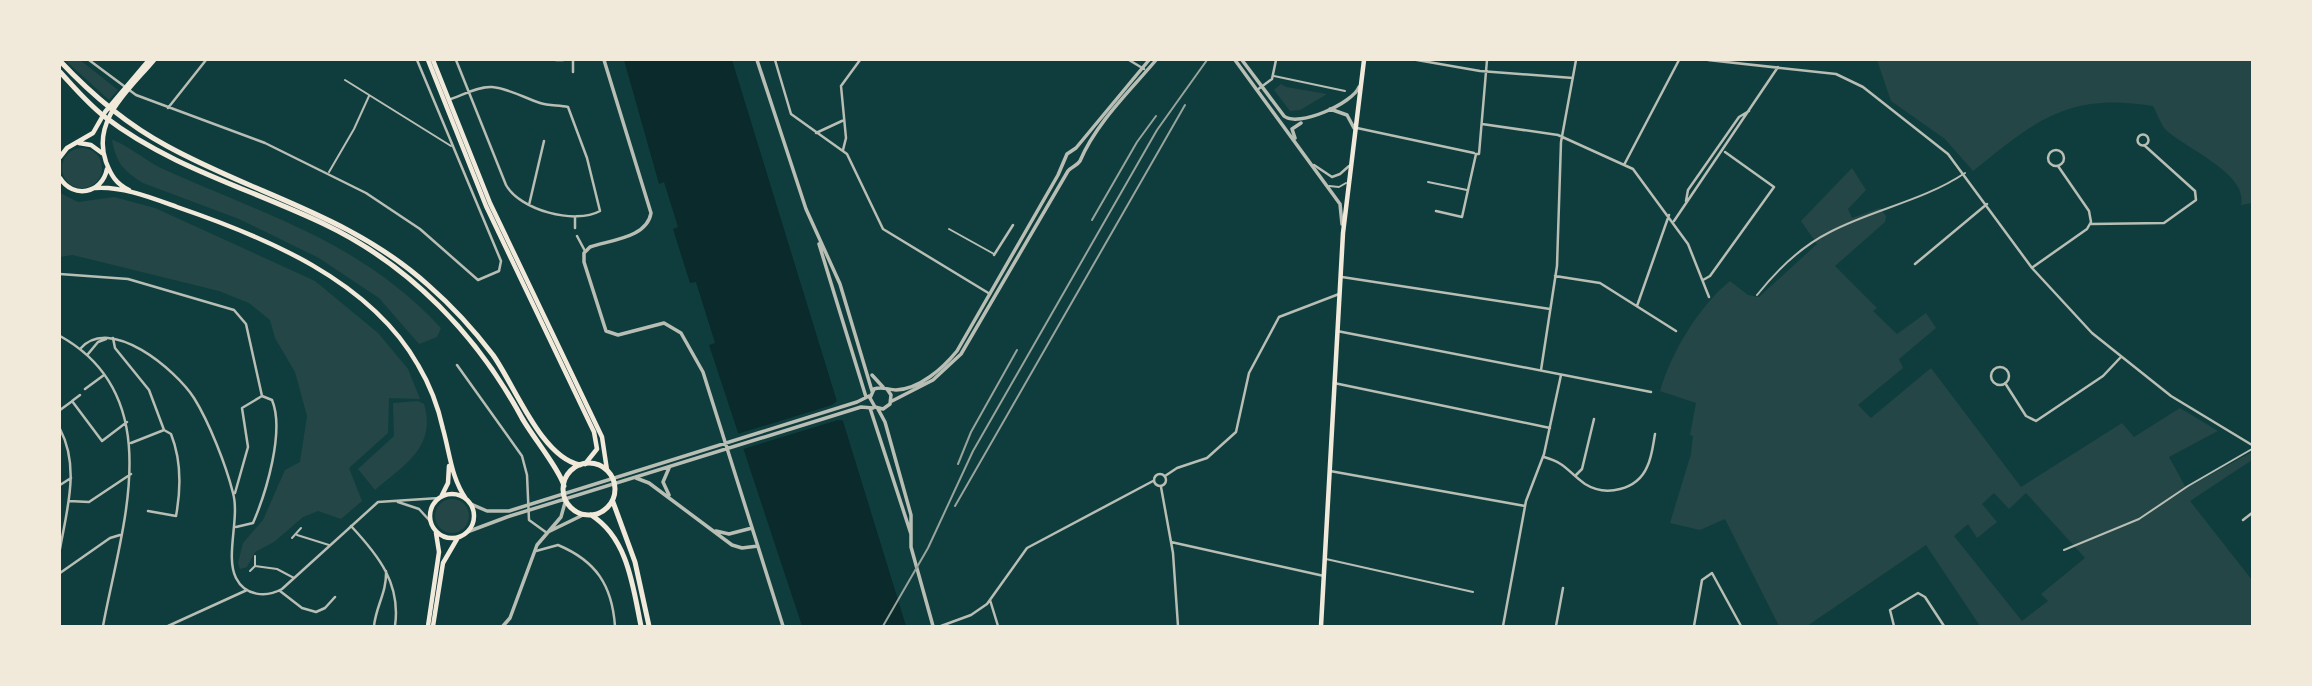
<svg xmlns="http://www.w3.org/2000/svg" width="2312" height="686" font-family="'Source Sans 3',sans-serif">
	<rect width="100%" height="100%" fill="#0f3d3e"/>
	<!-- green -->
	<path fill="#244646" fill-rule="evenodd" d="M 65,60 L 80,60 L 118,90 L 109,100 Z
		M 1877,60 L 2252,60 L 2252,203 L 2241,205 C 2249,174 2185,148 2166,130 C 2161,125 2157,113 2153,106 C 2069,92 2036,120 1973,171 L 1945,139 L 1891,101 Z
		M 1281,84 L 1286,87 L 1327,94 L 1300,110 L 1290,111 L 1274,90 Z
		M 112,140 C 123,142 149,163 163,169 C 267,216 360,241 441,328 L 437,337 L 419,344 L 379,298 L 319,258 L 239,219 L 143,183 C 124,171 116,163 112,140 Z
		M62 168a20 20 0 1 1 40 0a20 20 0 1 1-40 0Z
		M 1852,168 L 1866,190 L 1848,209 L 1852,218 L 1880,208 L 1886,216 L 1885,222 L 1835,266 L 1877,308 L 1873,311 L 1897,334 L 1926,313 L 1936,328 L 1899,359 L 1903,368 L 1858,405 L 1871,418 L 1931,368 L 2021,487 L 2122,423 L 2134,437 L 2180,408 L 2218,431 L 2169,457 L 2186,488 L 2252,452 L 2252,460 L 2190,501 L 2252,580 L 2252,626 L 1980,626 L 1926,545 L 1807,626 L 1779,626 L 1725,519 L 1700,530 L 1670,523 L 1691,454 L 1693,436 L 1690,435 L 1696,403 L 1660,391 C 1671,353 1699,306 1730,281 L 1748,295 L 1759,297 L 1817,244 L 1801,221 ZM 1994,493 L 2009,509 L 2026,493 L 2085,558 L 2041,594 L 2048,601 L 2022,621 L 1954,536 L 1968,524 L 1977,538 L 1997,522 L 1982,504 Z
		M 60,193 L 78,202 L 114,197 L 155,208 L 315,281 L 378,333 L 408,369 L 420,399 L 389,398 L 388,433 L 349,468 L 362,501 L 341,519 L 318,511 L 303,517 L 274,542 L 255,552 L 247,567 L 240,569 L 238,563 L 243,543 L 263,520 L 285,470 L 300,462 L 307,416 L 295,372 L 275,338 L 270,320 L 249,303 L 219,291 L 89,259 L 72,255 L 60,257 Z
		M 418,401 L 424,404 C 437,447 404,465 375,490 L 358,469 L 394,436 L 393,403 Z
		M435 516a17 17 0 1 1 34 0a17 17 0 1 1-34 0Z"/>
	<!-- water -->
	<path fill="#0a2a2b" d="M 624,60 L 732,60 L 906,626 L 802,626 L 709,345 L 715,343 L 696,282 L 690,283 L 673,229 L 678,227 L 664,182 L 659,184 Z"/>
	<!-- pier -->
	<path fill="#0f3d3e" d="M 842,397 L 848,421 L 838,420 L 740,450 L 734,435 L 832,405 Z"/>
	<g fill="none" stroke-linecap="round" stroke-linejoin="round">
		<!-- service -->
		<path stroke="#b8beb3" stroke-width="2" d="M 1274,76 L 1345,91
			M 345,80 L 451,146
			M 329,172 L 354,129 L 369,96
			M 1428,182 L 1467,190
			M 1329,186 L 1339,187 L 1346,183
			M 949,229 L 994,254
			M 1757,295 C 1776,271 1802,246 1830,232 C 1874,209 1923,201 1965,173
			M 297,535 L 329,545
			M 292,538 L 301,528
			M 2064,550 L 2139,519 L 2188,486 L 2252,449
			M 1326,559 L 1473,592
			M 255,566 L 277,569 L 294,578
			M 250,571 L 255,566 L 255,556"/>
		<!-- minor -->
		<path stroke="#b8beb3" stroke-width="2.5" d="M 89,60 L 136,95 L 265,143 L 366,193 L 420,229 L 478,280 L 499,271 L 501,261 L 417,60
			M 556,60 L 563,60
			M 775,60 L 791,114 L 847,154 L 883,229 L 990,294
			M 1129,60 L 1144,69
			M 1417,60 L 1480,71 L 1573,78
			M 1708,60 L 1836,74 L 1863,87 L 1948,154 L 2032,268 L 2092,333 L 2171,396 L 2252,445
			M 573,72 L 573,60
			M 1257,90 L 1272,79 L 1276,60
			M 448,100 C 461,96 478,86 492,87 C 507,88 525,98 540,103 C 549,106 559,105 568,107 L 587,158 L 600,211 C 575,225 520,210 506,185 L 456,60
			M 168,108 L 206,60
			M 1482,124 L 1558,135 L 1633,169 L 1688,244 L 1709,297
			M 1357,128 L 1474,153
			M 816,133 L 844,120
			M2137.5 140a5.5 5.5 0 1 1 11 0a5.5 5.5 0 1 1-11 0Z
			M2048 158a8 8 0 1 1 16 0a8 8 0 1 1-16 0Z
			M 843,150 L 846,138 L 841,86 L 860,60
			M 1314,165 L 1332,177 L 1340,174 L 1349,166
			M 1624,165 L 1679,60
			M 1686,201 L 1688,190 L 1739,117 L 1749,111
			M 529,205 L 544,141
			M 1436,211 L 1462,217 L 1476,154 L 1479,154 L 1487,60
			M 575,217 L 575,228
			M 1674,221 L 1778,67
			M 2091,224 L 2164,223 L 2196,200 L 2195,191 L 2144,145
			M 577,236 L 585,251
			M 994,255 L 1013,225
			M 1915,264 L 1987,204
			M 2033,267 L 2087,229 L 2091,222 L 2089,211 L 2058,166
			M 60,274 L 128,279 L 234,310 L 246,324 L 262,396
			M 1555,276 L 1600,283 L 1676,331
			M 1342,277 L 1550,309
			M 1703,280 L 1710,276 L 1774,187 L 1725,152
			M 1637,306 L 1669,215
			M 1337,331 L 1651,392
			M 60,336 C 170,397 121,528 103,626
			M 113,338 L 115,348 L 149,390 L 164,430
			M 80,349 C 110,314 176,370 194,398 C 209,422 226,465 233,493 C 240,518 225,556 236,578 C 245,596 266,598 282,589 L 378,502 L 439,498
			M 88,354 L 98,342 L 106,339
			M 457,365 L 522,456 L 527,475 L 529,520 L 547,533
			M1991 376a9 9 0 1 1 18 0a9 9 0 1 1-18 0Z
			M 1541,370 L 1557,266 L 1561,142 L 1576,60
			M 1334,383 L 1550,428
			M 2005,383 L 2026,416 L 2036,421 L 2103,376 L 2120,358
			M 85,389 L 104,375
			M 80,395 L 72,401 L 102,441 L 127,422
			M 60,410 L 71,402
			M 60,429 C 80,467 67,509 60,549
			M 131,443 L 164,430 L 171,434 C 181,459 181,489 176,516 L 148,511
			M 1544,457 C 1566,463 1568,472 1585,484 C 1606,497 1637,490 1647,467 C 1652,457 1653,445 1655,434
			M 1330,471 L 1525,506
			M1154 480a6 6 0 1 1 12 0a6 6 0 1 1-12 0Z
			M 1576,475 L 1582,469 L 1594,419
			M 1165,476 L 1177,468 L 1207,458 L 1236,432 L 1249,373 L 1279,317 L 1339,294
			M 60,485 L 71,478
			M 1161,487 L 1173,553 L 1178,626
			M 235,493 L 248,447 L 242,408 L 262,396
			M 69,501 L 89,502 L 131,474
			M 398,502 L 419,509 L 430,521
			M 2243,520 L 2252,513
			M 351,526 C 379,556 401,584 395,626
			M 236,527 L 253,523 C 266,493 285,431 272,400 L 262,396
			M 1171,542 L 1324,576
			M 536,551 L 558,545 C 596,561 612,585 615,626
			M 60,573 L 110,538 L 120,535
			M 280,591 L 302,608 L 316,612 L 325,608 L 335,597
			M 990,600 L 998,626
			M 168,626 L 247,590
			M 374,626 C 376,606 387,592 386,571
			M 941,626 L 971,615 L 987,604 L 1027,548 L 1153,481
			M 1503,626 L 1526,501 L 1544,454 L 1561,375
			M 1556,626 L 1563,588
			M 1694,626 L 1702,580 L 1712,573 L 1741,626
			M 1894,626 L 1890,610 L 1918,593 L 1925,597 L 1944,626"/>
		<!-- tertiary -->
		<path stroke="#b8beb3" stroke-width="3.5" d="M 604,60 L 651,213 C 647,238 610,240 590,247 L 584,253 L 584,262 L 606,331 L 618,335 L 664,323 L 681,333 L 703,372 L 783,626
			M 757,60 L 806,209 L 840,284 L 872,391
			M 1235,60 L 1340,204 L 1342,224
			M 1242,60 L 1284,116 C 1298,128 1353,103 1359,87
			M 1330,109 L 1347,115 L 1354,128
			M 1295,138 L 1292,129 L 1301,123
			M 819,244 L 866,397
			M 872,375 L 883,387
			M 887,389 L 891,395 L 890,404 L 883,409 L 875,407 L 870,398 L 874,389 C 883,386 888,390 896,390 C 920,389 943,368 957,351 L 1058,175 L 1067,154 L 1076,148 L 1149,60
			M 892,401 L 933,380 L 961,354 L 1068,171 C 1071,167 1077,166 1080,161 C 1096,123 1130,91 1156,60
			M 870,408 L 911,534
			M 878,409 L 885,422 L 911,515 L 911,547 L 933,626
			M 669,468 L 663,482 L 669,495
			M 636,478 L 649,483 L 732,545 L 742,548 L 758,546
			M 471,504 L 487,511 L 509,511 L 857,402 L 869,396
			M 550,531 L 585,514
			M 716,531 L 729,534 L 752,528
			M 467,532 L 507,517 L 829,417 L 861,407 L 873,408
			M 503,626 L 510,618 L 537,545 L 561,517 L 566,499"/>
		<!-- secondary -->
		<path stroke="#f1e9da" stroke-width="4.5" d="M 79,143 L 91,145 L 102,153
			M 60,157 L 67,148 L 93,133 L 105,112 L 149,60
			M 60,178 C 73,199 102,194 107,169
			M 95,188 C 122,186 152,198 177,207 C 265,237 370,280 418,365 C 430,385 438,406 443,429 C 450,454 451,477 466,499
			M 129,190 C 116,184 111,175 106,162 C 91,120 130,89 154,60
			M430 516a22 22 0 1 1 44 0a22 22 0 1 1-44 0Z
			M 441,497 L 448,483 L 449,466
			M 428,626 L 439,552 L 436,533
			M 433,626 L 443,563 L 457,539
			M 1321,626 L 1343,233 L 1364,60"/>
		<!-- primary -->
		<path stroke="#f1e9da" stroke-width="4.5" d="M 428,60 L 486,206 L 594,432 L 597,449 L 585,464
			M 433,60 L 490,203 L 602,437 L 607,470"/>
		<!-- trunk -->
		<path stroke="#f1e9da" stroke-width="5" d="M 60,61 C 91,94 126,124 167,146 C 256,195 350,215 428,285 C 452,306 474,330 493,355 C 515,386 541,457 580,465
			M 60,72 C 74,87 88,104 105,117 C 170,167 251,189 324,224 C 410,265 477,335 522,418 C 532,436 560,470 564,486
			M563 489a26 26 0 1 1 52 0a26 26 0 1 1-52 0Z
			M 613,502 L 635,562 L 649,626
			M 591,515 C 628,538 633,587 641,626"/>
		<!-- rail -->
		<path stroke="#97a49c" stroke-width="2" d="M 1092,220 L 1137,142 L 1156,116
			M 958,464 L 971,432 L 1017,350
			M 955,506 L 1185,105
			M 883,626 L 928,548 L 973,451 L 1157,130 L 1207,60"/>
	</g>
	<!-- border -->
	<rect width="2312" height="686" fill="none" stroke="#f1e9da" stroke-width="122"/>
</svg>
